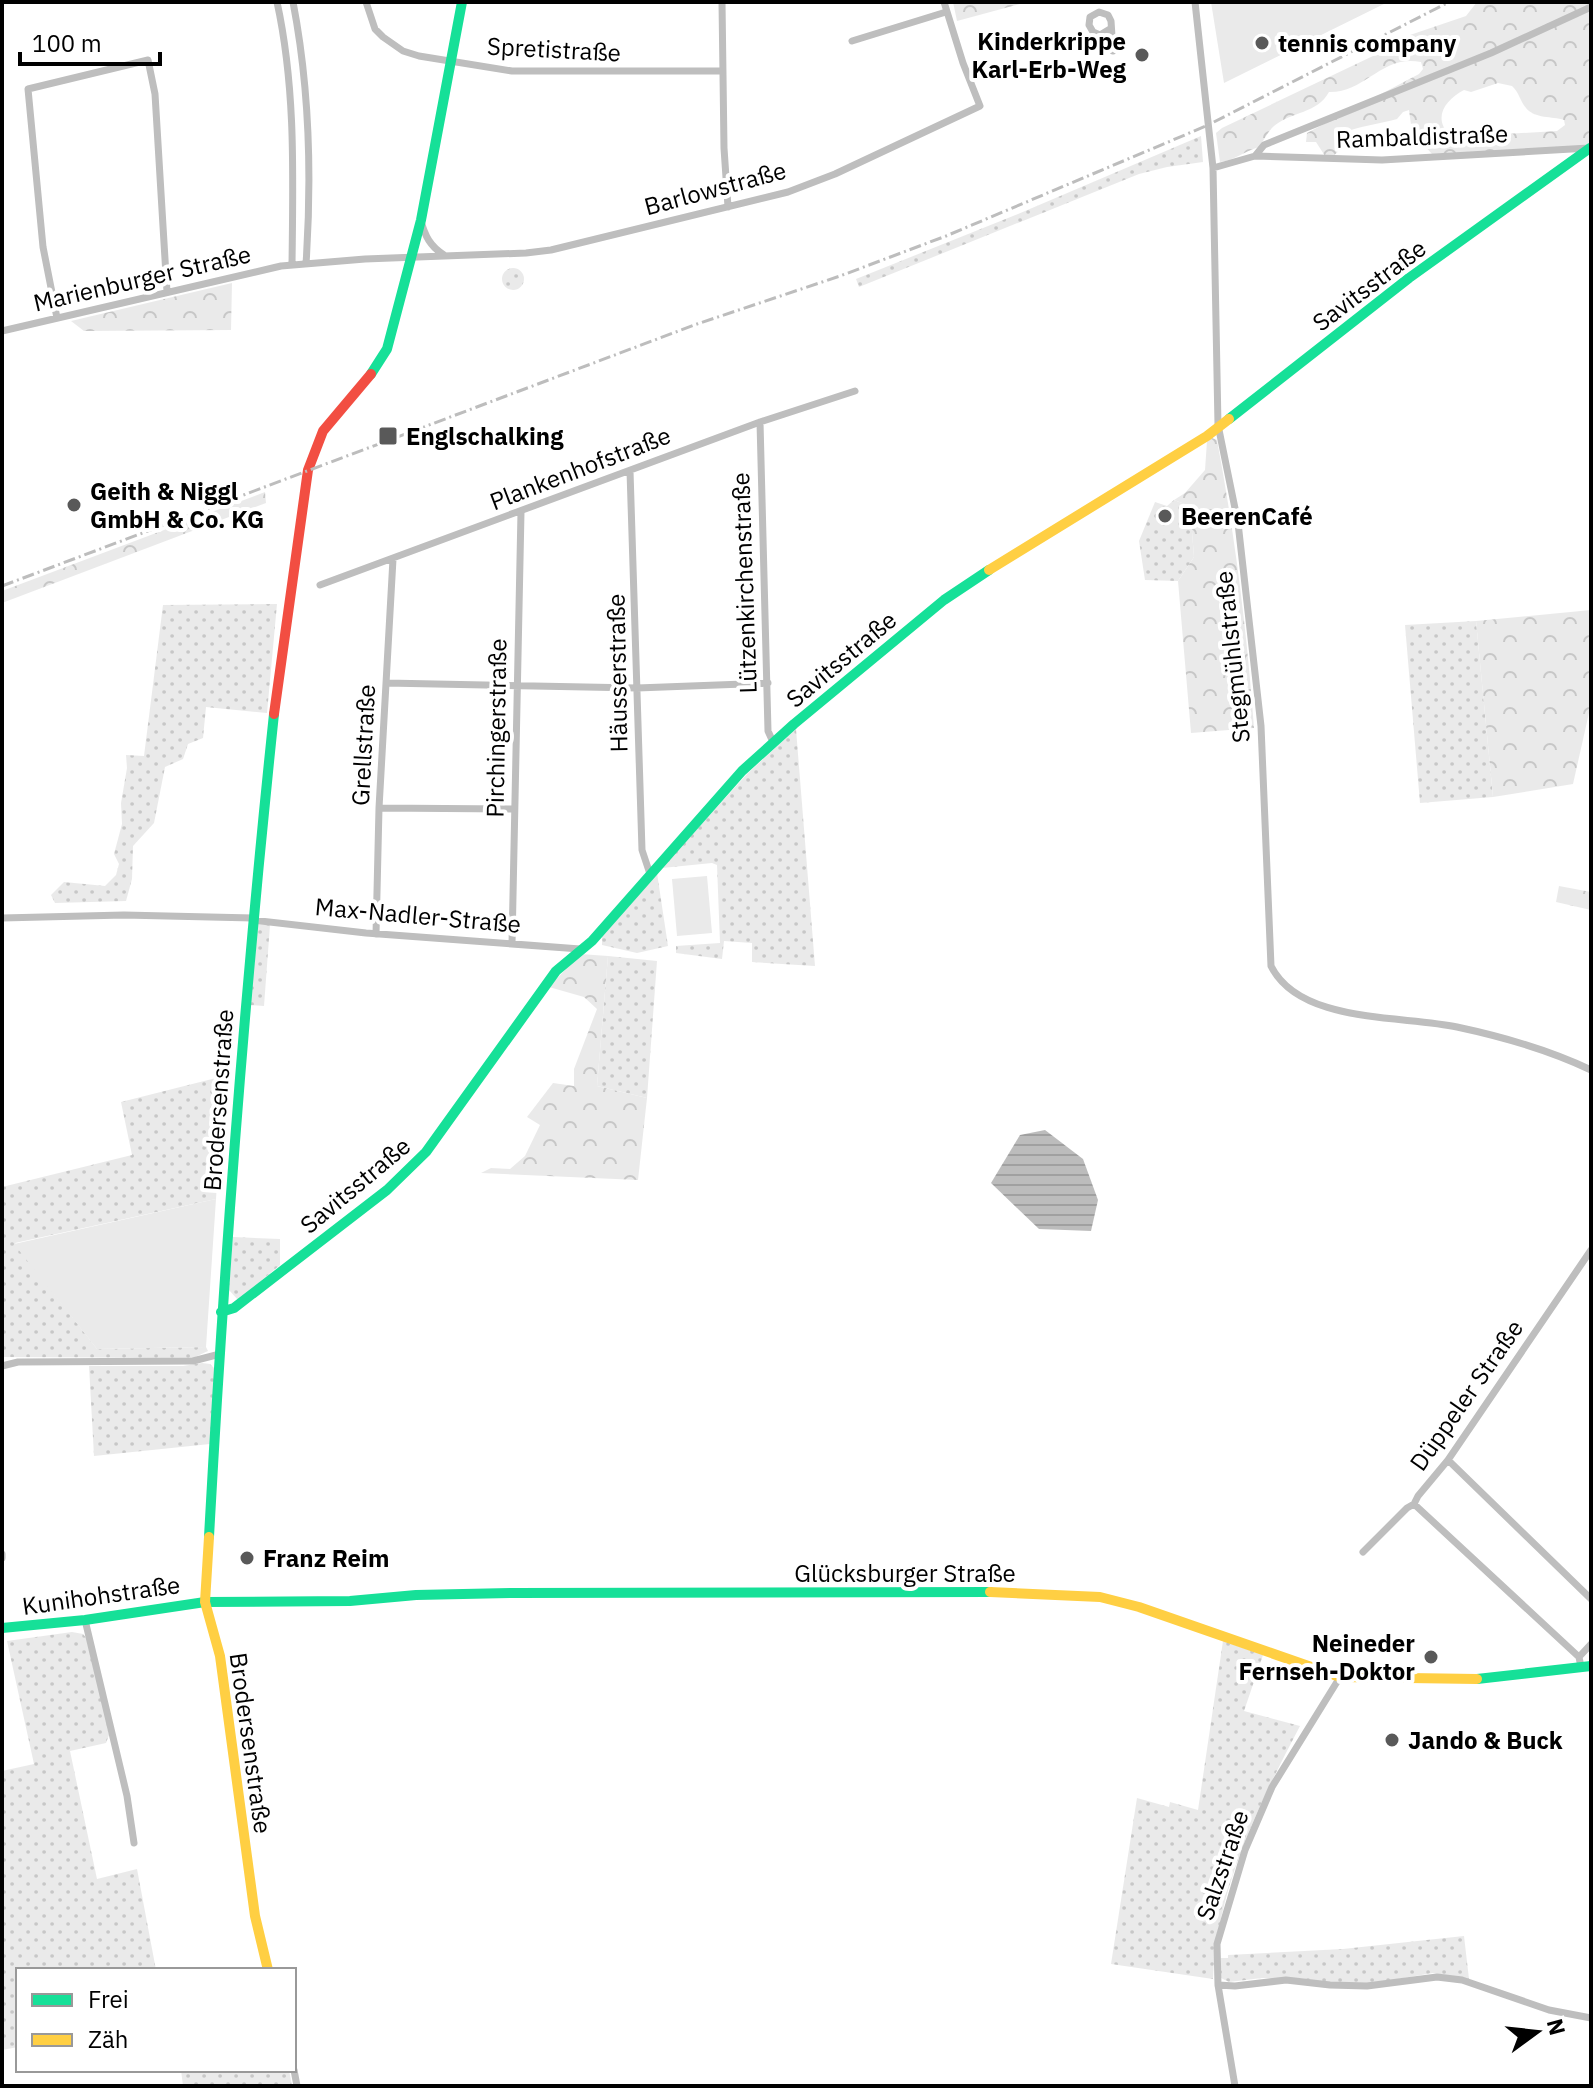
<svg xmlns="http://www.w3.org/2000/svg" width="1593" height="2088" font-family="'IBM Plex Sans',sans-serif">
	<defs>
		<pattern id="grass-dots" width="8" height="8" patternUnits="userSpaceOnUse" patternTransform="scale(2)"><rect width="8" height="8" fill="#eaeaea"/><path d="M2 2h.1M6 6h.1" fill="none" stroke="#c7c7c7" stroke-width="1.8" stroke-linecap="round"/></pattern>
		<pattern id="forest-crowns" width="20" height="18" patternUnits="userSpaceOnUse" patternTransform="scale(2)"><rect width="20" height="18" fill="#eaeaea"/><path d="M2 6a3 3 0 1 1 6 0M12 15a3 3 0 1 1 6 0" fill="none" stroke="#c7c7c7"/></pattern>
		<pattern id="water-rules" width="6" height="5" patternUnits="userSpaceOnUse" patternTransform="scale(2)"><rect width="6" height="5" fill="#bcbcbc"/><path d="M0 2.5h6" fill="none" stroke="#a0a0a0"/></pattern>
	</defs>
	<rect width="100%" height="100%" fill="#fff"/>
	<!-- grass -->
	<path fill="url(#grass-dots)" d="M 1201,136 L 1203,162 L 1167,167 L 1139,174 L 859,287 L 856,279 L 1018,214 Z
		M502 279a11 11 0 1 1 22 0a11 11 0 1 1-22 0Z
		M 1174,500 L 1190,506 L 1194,557 L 1178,581 L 1145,580 L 1139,541 L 1155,502 L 1167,506 Z
		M 277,604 L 267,713 L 206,707 L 203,738 L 188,744 L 183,759 L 165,767 L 154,823 L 133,846 L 132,879 L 126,901 L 55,903 L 51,895 L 64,882 L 105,886 L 116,875 L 119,864 L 114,854 L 122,824 L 121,803 L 127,768 L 126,755 L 144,756 L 163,605 Z
		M 1476,621 L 1493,797 L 1420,803 L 1405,625 Z
		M 796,729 L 815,966 L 752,962 L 752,943 L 724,941 L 722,959 L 676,953 L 676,946 L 720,943 L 717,865 L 712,863 L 662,868 L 747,774 Z
		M 657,873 L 668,946 L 637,953 L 602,945 L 602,937 Z
		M 256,924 L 270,925 L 264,1006 L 250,1005 Z
		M 608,956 L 657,961 L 647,1098 L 597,1086 Z
		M 224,1076 L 216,1199 L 15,1243 L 97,1349 L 206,1347 L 208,1351 L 193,1358 L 2,1357 L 2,1187 L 132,1155 L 121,1102 Z
		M 233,1237 L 280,1239 L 280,1265 L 238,1300 L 229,1290 Z
		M 202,1363 L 210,1364 L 215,1369 L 210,1444 L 94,1456 L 89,1366 L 183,1366 Z
		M 72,1632 L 83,1634 L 89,1641 L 109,1735 L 106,1743 L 70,1751 L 97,1879 L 137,1869 L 156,1970 L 18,1970 L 18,2047 L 2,2050 L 2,1771 L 34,1764 L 7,1641 Z
		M 1223,1641 L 1263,1655 L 1244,1711 L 1300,1726 C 1259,1804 1217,1888 1213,1979 L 1111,1964 L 1137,1798 L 1169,1807 L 1170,1802 L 1198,1810 Z
		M 1464,1936 L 1469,1979 L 1433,1973 L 1368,1984 L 1331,1983 L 1299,1978 L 1262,1978 L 1229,1982 L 1221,1978 L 1221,1958 L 1228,1958 L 1228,1955 L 1343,1949 Z
		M 181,2070 L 289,2070 L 292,2086 L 183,2086 Z"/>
	<!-- forest -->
	<path fill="url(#forest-crowns)" fill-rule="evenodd" d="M 953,2 L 1027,2 L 957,21 Z
		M 1477,2 L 1591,2 L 1591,144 L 1564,148 L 1432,154 L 1412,132 L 1409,110 L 1403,112 L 1397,119 C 1382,123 1367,125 1351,130 L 1340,150 L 1332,157 L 1325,156 L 1316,142 L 1306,142 L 1307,133 L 1419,74 L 1423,69 L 1421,62 C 1382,54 1365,93 1329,92 C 1317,114 1292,111 1274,126 C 1268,131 1264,140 1259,147 C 1245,151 1235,160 1220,162 L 1216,133 L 1222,128 L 1373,56 L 1410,35 L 1466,16 ZM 1498,83 L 1512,86 C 1519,92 1520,101 1526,108 C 1535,119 1552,116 1564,120 L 1565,125 L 1557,131 L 1452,137 C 1431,119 1445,100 1464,90 L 1471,92 Z
		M 232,283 L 231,330 L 84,331 L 71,321 Z
		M 1212,438 L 1217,440 C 1235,536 1247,631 1254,728 L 1191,733 L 1178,581 L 1194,557 L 1190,506 L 1174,500 L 1185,493 L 1205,470 L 1207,441 Z
		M 265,492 L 266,503 L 2,603 L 2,591 Z
		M 1591,610 L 1591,704 L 1573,784 L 1493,797 L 1476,621 Z
		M 1559,886 L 1591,892 L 1591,910 L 1556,902 Z
		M 580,954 L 608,956 L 597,1086 L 647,1098 L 638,1180 L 481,1173 L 491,1168 L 510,1169 L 525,1156 L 540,1125 L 527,1117 L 553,1083 L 574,1086 L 574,1069 L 597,1009 L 584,997 L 549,987 Z"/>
	<!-- garden -->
	<path fill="#eaeaea" d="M 1211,2 L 1388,2 L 1224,83 Z
		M 707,876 L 712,933 L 677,936 L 672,879 Z
		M 216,1199 L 206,1347 L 97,1349 L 14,1244 Z"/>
	<!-- water -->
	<path fill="url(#water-rules)" d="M 1045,1130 L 1083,1159 L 1098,1200 L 1091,1231 L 1039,1229 L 991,1183 L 1020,1135 Z"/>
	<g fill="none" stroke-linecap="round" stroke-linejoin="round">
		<!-- street -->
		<path stroke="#bebebe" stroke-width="7" d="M 277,2 C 296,89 293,177 292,265
			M 293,2 C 310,90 312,175 306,264
			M 366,2 L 375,29 L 383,37 L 403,51 L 419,56 L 512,71 L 722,71
			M 722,2 L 724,148 L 728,207
			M 1195,2 L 1213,168 L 1218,425 L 1238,523 L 1261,726 L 1271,966 C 1300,1024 1402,1015 1457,1027 C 1504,1037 1547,1049 1591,1070
			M 1110,29 L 1100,35 L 1093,32 L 1089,25 L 1090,17 L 1099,12 L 1108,15 L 1111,21 L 1113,51
			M 852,41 L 946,12
			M 1255,156 L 1382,160 L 1589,148
			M 1213,168 L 1255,156 L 1264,145 L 1491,53 L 1591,7
			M 421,221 C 425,236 430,246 444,255
			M 57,318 L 43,247 L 28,89 L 148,60 L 155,94 L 167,292
			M 2,331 L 281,266 L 365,259 L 526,253 L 551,250 L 788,192 L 835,174 L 980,106 L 963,63 L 944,2
			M 760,422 L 768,731 L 773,742
			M 630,471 L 642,850 L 650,874
			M 320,585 L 760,422 L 855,391
			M 386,683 L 637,688 L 768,683
			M 379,808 L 514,809
			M 2,918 L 124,915 L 253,918
			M 252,920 L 366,933 L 580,949
			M 376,934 L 379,808 L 393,559
			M 512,944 L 521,512
			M 2,1366 L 18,1362 L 193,1361 L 220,1354
			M 1448,1460 L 1591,1599
			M 1414,1504 L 1579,1657 L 1581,1667
			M 1363,1552 L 1407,1508 L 1414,1504 L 1418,1496 L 1448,1460 L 1591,1250
			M 2,1554 L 2,1558
			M 85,1620 L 127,1796 L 134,1843
			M 1579,1657 L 1591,1644
			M 1218,1985 L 1235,1986 L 1286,1980 L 1330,1985 L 1367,1986 L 1437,1977 L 1462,1980 L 1549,2010 L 1591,2018
			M 294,2070 L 297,2086
			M 1235,2086 L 1218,1985 L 1217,1944 L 1245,1850 L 1272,1787 L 1340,1677"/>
		<!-- fast -->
		<path stroke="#16e098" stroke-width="10" d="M 371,374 L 387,349 L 421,220 L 462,2
			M 1229,419 L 1409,278 L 1590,148
			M 221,1312 L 234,1308 L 387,1190 L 426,1152 L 556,971 L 592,941 L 742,771 L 794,724 L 944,600 L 989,570
			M 209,1537 C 224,1262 245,988 274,714
			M 2,1628 L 85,1620 L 205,1602 L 350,1601 L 416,1595 L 514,1593 L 990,1592
			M 1477,1679 L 1591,1666"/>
		<!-- slow -->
		<path stroke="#ffcf43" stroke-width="10" d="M 989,570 L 1207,436 L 1229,419
			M 209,1537 L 205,1602 L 220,1656 L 255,1916 L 268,1970
			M 990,1592 L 1100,1597 L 1139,1607 L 1340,1677 L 1477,1679"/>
		<!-- jam -->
		<path stroke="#f24e42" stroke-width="10" d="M 274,714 L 308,470 L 323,431 L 371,374"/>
		<!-- rail -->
		<path stroke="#bdbdbd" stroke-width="3" stroke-dasharray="12 4 2 4" stroke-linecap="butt" d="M 2,586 L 697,324 L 840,276 L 946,236 L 1206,126 L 1449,2"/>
	</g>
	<!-- markers -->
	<g fill="#595959" stroke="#fff" stroke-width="3">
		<circle cx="1262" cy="43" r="8"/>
		<circle cx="1142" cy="55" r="8"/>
		<rect x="378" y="426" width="20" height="20" rx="4"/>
		<circle cx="74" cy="505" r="8"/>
		<circle cx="1165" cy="516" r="8"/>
		<circle cx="247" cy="1558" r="8"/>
		<circle cx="1431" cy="1657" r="8"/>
		<circle cx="1392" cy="1740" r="8"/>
	</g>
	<g text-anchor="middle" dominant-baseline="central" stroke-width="8" stroke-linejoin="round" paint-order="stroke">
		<!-- poi labels -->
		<g font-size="24" font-weight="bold" fill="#000" stroke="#fff" text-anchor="start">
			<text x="1126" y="41" text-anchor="end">Kinderkrippe<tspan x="1126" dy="28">Karl-Erb-Weg</tspan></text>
			<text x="1278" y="43">tennis company</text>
			<text x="406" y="436">Englschalking</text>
			<text x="90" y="491">Geith &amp; Niggl<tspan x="90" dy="28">GmbH &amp; Co. KG</tspan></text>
			<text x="1181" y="516">BeerenCafé</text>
			<text x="263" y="1558">Franz Reim</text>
			<text x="1415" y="1643" text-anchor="end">Neineder<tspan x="1415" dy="28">Fernseh-Doktor</tspan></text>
			<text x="1408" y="1740">Jando &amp; Buck</text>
		</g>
		<!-- street labels -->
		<g font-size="24" fill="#000" stroke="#fff">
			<text transform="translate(554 49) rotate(3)">Spretistraße</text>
			<text transform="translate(1422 136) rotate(-2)">Rambaldistraße</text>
			<text transform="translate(715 188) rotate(-15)">Barlowstraße</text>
			<text transform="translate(142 278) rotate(-13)">Marienburger Straße</text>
			<text transform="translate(1369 285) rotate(-37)">Savitsstraße</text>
			<text transform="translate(580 468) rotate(-21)">Plankenhofstraße</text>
			<text transform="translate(744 583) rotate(-92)">Lützenkirchenstraße</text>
			<text transform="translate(1232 657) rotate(-96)">Stegmühlstraße</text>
			<text transform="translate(841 659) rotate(-40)">Savitsstraße</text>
			<text transform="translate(617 673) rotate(-91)">Häusserstraße</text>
			<text transform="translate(496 728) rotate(-89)">Pirchingerstraße</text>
			<text transform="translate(363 745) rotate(-87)">Grellstraße</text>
			<text transform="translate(418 915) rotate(5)">Max-Nadler-Straße</text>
			<text transform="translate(218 1100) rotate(-86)">Brodersenstraße</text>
			<text transform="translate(355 1185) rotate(-40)">Savitsstraße</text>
			<text transform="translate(1466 1395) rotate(-55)">Düppeler Straße</text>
			<text x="905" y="1573">Glücksburger Straße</text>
			<text transform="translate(101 1595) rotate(-8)">Kunihohstraße</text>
			<text transform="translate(251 1743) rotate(82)">Brodersenstraße</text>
			<text transform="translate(1222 1865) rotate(-71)">Salzstraße</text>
		</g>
	</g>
	<!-- border -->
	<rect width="1593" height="2088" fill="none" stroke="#000000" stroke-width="8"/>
	<!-- legend -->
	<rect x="16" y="1968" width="280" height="104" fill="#ffffff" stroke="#999999" stroke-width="2"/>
	<rect x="32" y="1994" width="40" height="12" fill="#16e098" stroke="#999999" stroke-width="2"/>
	<text x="88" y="2008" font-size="24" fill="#000000">Frei</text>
	<rect x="32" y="2034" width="40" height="12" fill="#ffcf43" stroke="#999999" stroke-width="2"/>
	<text x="88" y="2048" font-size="24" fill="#000000">Zäh</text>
	<!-- north arrow -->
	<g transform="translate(1537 2032) rotate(75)" stroke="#ffffff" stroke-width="6" paint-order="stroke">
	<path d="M0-6L14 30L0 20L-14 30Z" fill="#000000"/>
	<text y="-12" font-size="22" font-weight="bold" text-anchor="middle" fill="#000000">N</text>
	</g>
	<!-- scale -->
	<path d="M20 52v12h140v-12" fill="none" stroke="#000000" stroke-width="4"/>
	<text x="32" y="52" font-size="24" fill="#000000" stroke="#ffffff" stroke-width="6" paint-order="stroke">100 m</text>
</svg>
